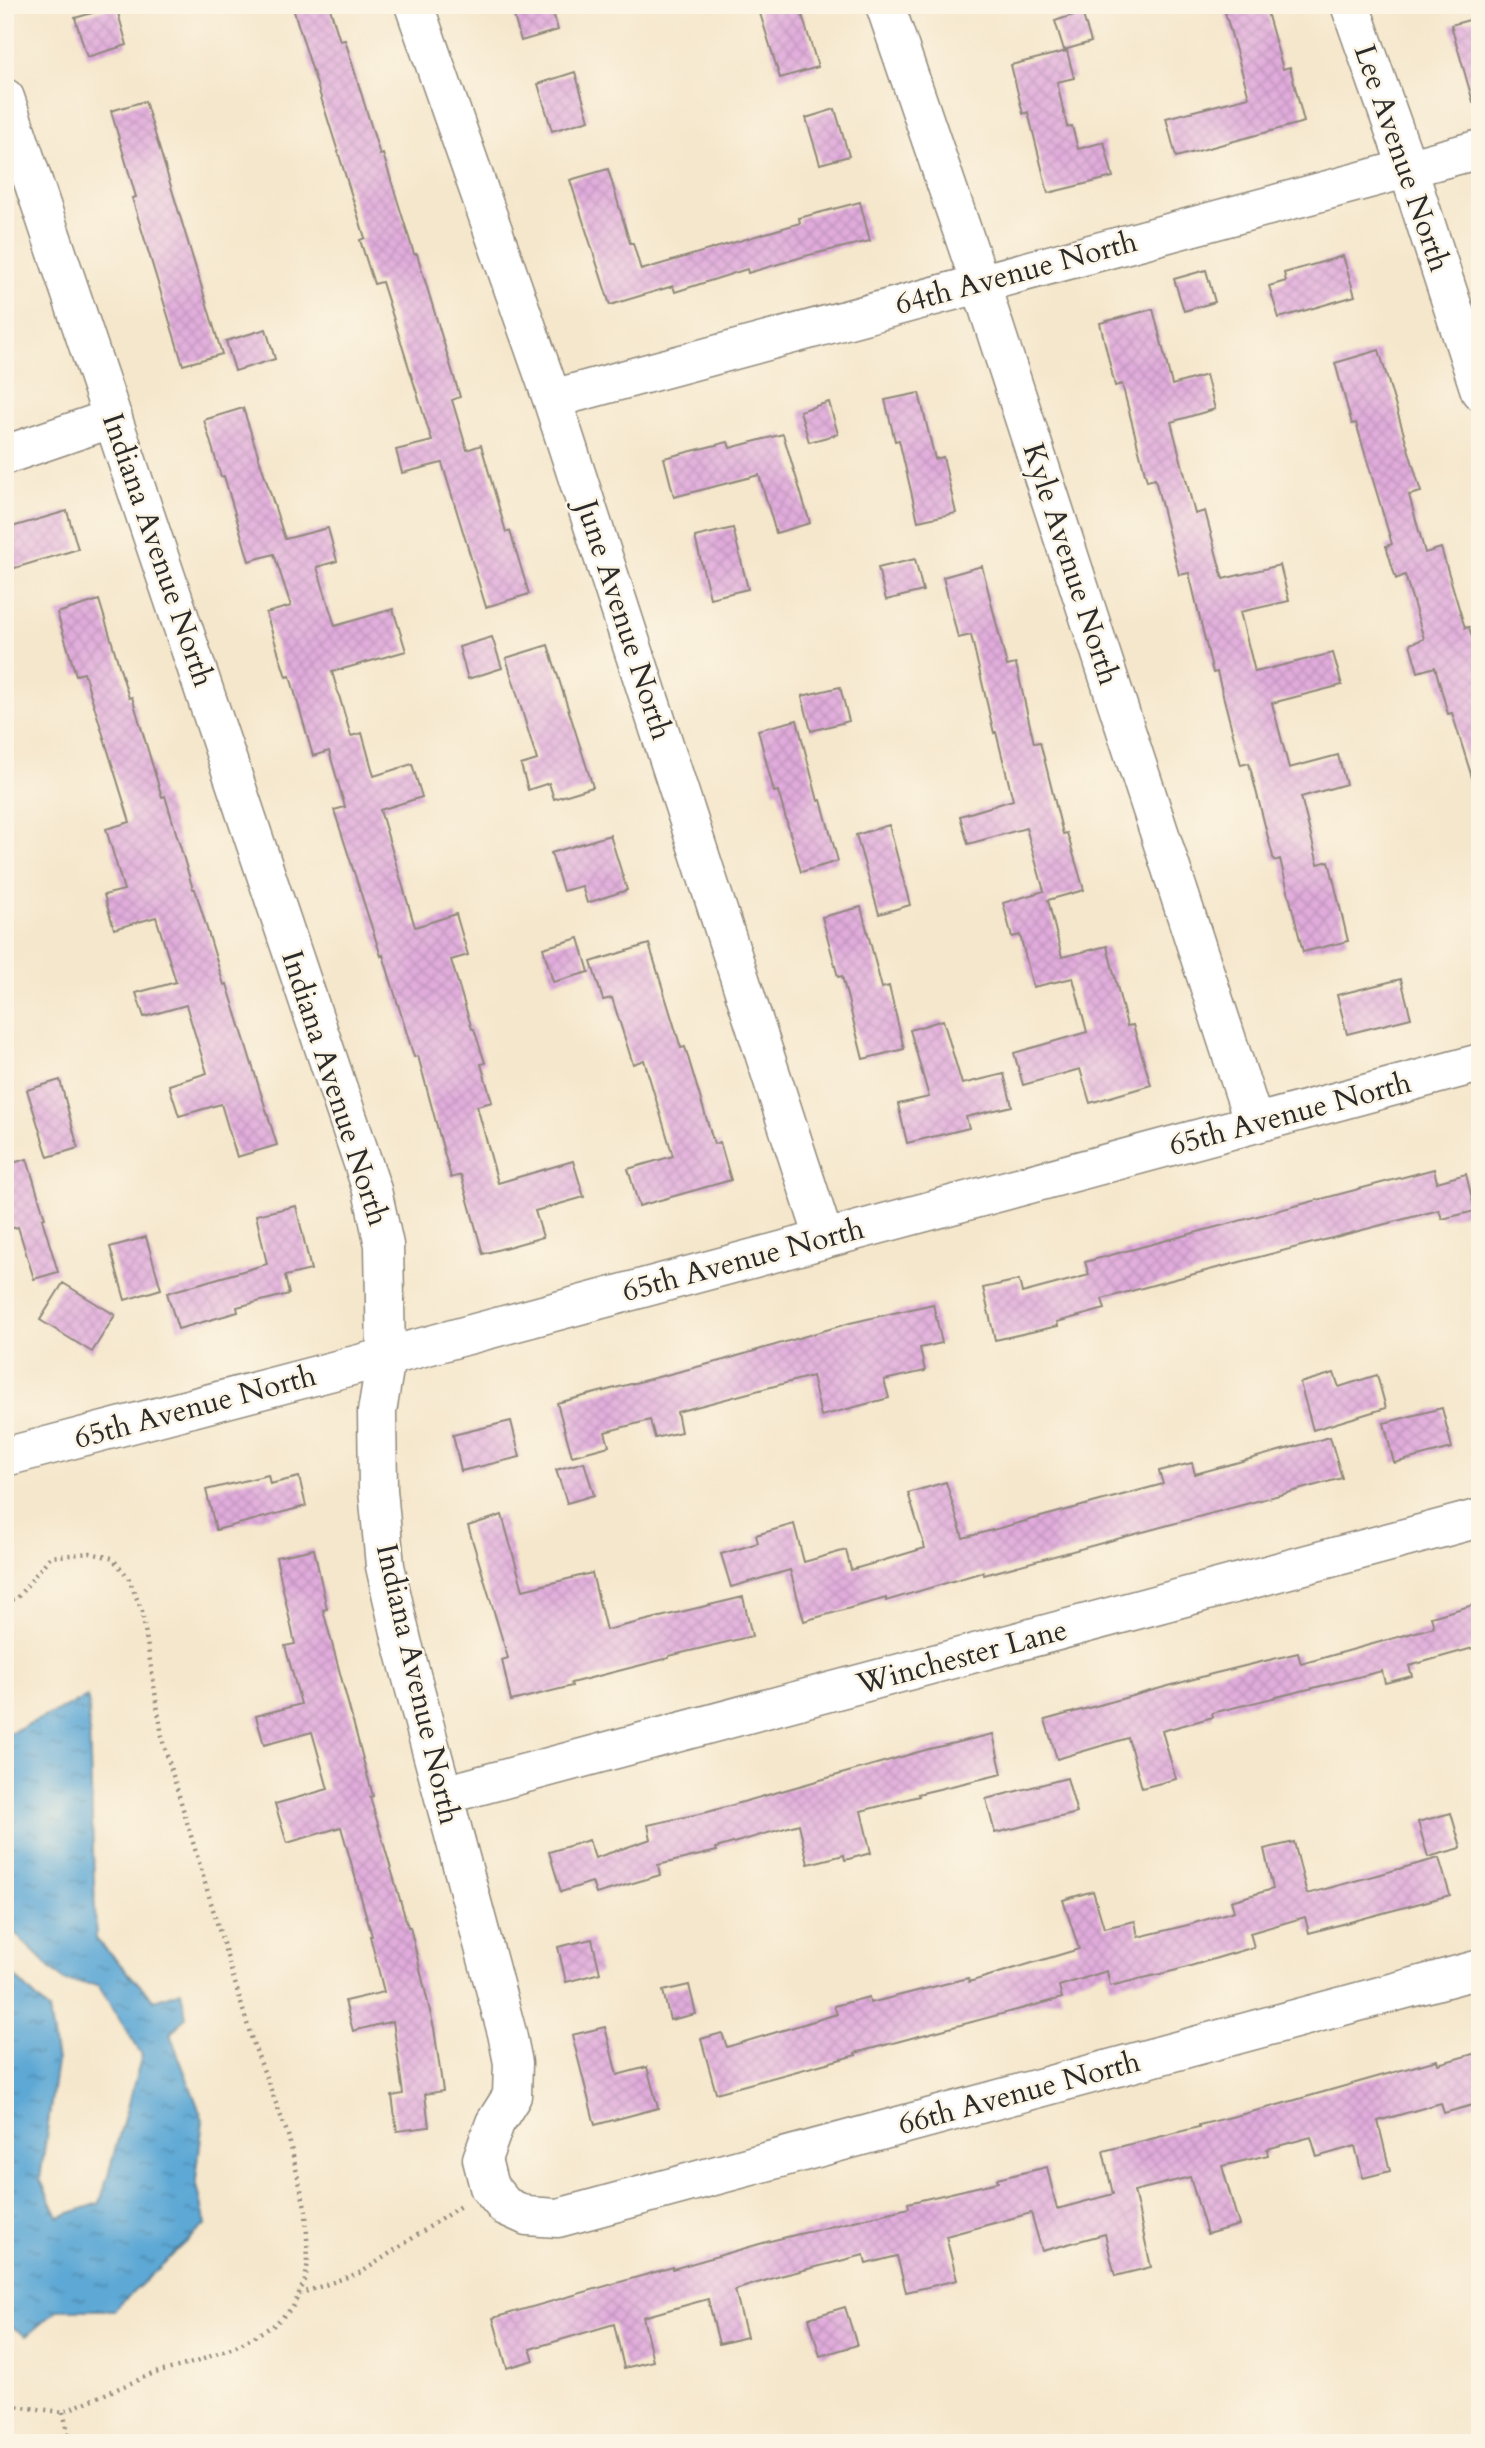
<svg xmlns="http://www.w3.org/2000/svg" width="1485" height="2448" font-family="Cardo,serif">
	<defs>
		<pattern id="water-ripples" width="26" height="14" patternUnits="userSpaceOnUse" patternTransform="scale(1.75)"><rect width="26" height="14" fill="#5da8d5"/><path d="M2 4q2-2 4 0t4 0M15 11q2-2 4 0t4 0" fill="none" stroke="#4d89ad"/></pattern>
		<pattern id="building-cross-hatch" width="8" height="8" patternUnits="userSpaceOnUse" patternTransform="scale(1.75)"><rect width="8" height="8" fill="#e1acdc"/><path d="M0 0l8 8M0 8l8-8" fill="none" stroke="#c194bd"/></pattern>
	</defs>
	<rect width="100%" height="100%" fill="#fcf5e5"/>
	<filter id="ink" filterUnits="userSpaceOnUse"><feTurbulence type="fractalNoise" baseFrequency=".0143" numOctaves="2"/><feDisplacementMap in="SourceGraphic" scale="14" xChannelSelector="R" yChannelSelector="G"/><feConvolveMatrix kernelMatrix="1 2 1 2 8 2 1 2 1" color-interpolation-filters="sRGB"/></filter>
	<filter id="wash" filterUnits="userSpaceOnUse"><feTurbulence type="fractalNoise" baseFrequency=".00686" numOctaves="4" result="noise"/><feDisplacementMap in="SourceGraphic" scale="28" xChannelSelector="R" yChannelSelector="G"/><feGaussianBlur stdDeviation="1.57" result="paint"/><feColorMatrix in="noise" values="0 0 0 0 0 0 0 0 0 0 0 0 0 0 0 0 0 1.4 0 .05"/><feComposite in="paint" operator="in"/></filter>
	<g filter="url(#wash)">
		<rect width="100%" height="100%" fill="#f5e7cc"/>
		<!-- water -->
		<path fill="url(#water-ripples)" stroke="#446a80" stroke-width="2" d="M 88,1697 L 96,1939 L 154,2000 L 181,1991 L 186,2017 L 170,2034 L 203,2120 L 196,2180 L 206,2224 L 114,2310 L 57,2310 L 26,2336 L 5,2322 L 5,1967 L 49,2011 L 57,2062 L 40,2179 L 58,2217 L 100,2203 L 142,2055 L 98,1985 L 64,1981 L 5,1924 L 5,1735 Z"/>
		<g id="blocks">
			<!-- building -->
			<path fill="url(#building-cross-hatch)" d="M 292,5 L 329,5 L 340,41 L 345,40 L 380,155 L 383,154 L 414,254 L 417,254 L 460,397 L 452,400 L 467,450 L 481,445 L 506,532 L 510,531 L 529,594 L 486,607 L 442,463 L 402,473 L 396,450 L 432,441 L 382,282 L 374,284 L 360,240 L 365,238 Z
				M 511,5 L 551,5 L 558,30 L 521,41 Z
				M 774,5 L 799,5 L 818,67 L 780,78 L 759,10 Z
				M 1223,5 L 1265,5 L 1283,69 L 1290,67 L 1304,122 L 1176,157 L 1166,118 L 1249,97 Z
				M 116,6 L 127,45 L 87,57 L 75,18 Z
				M 1082,12 L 1091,42 L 1064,50 L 1055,21 Z
				M 1480,17 L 1480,101 L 1473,102 L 1451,25 Z
				M 1067,51 L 1074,78 L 1057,82 L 1067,127 L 1072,126 L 1078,149 L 1104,142 L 1113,177 L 1048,193 L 1028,112 L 1023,114 L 1011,65 Z
				M 575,72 L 589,120 L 552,131 L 538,84 Z
				M 145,101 L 222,354 L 183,365 L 132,198 L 136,197 L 111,111 Z
				M 835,109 L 849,156 L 820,164 L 806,118 Z
				M 608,169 L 630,243 L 633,243 L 641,270 L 800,223 L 799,218 L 860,202 L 870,241 L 809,255 L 748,273 L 747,269 L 675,292 L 673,286 L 610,305 L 570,180 Z
				M 1343,256 L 1355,296 L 1279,318 L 1269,286 L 1286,281 L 1284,273 Z
				M 1206,270 L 1215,302 L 1184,311 L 1174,279 Z
				M 1153,309 L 1172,385 L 1206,375 L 1215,409 L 1171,422 L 1195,514 L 1205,511 L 1223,579 L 1280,565 L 1289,601 L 1240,612 L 1255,672 L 1333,653 L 1342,685 L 1272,703 L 1289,768 L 1338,755 L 1346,784 L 1301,797 L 1318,864 L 1329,861 L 1348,941 L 1303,952 L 1280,859 L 1274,861 L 1249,763 L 1241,765 L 1217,672 L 1213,673 L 1189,573 L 1179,575 L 1155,479 L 1147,481 L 1122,384 L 1115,386 L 1100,323 Z
				M 266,329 L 275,359 L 235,371 L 226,341 Z
				M 1379,350 L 1421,492 L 1409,495 L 1425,553 L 1441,548 L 1465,628 L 1469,627 L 1480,666 L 1480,783 L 1474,784 L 1452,713 L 1448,714 L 1435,667 L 1418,672 L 1410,644 L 1424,639 L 1405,575 L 1396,579 L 1386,546 L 1392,544 L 1356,423 L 1352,424 L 1335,363 Z
				M 919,393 L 935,459 L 943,457 L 956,513 L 918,521 L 899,440 L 895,441 L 885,400 Z
				M 829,402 L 838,434 L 809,442 L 800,411 Z
				M 243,408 L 285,539 L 328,528 L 337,561 L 317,567 L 335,626 L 393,609 L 406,651 L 332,672 L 351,736 L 362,733 L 374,776 L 412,764 L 422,797 L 380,810 L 415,927 L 456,914 L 468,955 L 451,960 L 472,1029 L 474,1029 L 485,1063 L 481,1064 L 492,1102 L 477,1106 L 498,1183 L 573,1161 L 584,1197 L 535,1211 L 543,1237 L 483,1254 L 461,1175 L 451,1178 L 418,1056 L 414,1057 L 383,955 L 381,956 L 334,810 L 345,807 L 329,751 L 313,756 L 290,676 L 286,677 L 266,613 L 291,606 L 274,554 L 249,561 L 224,476 L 221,477 L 204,420 Z
				M 783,434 L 810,523 L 776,533 L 759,475 L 674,497 L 664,458 L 728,442 L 730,448 Z
				M 67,511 L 78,549 L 5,571 L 5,529 Z
				M 733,528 L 748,589 L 710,598 L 695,537 Z
				M 915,559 L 923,591 L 886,600 L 878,568 Z
				M 982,566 L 1007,666 L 1016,664 L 1034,743 L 1040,742 L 1063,834 L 1067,833 L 1084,890 L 1048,900 L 1062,957 L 1107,946 L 1127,1026 L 1133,1025 L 1151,1085 L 1090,1103 L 1080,1069 L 1023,1085 L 1014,1053 L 1087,1032 L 1073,978 L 1033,987 L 1020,935 L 1012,937 L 1003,903 L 1044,891 L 1026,828 L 968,844 L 960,816 L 1013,800 L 996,732 L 994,733 L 971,635 L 958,638 L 943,577 Z
				M 99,600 L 129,698 L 132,697 L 162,797 L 165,796 L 193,889 L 195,889 L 224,985 L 227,984 L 277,1145 L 237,1157 L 221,1104 L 179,1116 L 169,1085 L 207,1073 L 186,1005 L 144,1017 L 136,993 L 176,982 L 156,917 L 114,929 L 104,895 L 124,890 L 106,829 L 130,822 L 84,673 L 76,675 L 57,613 Z
				M 492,637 L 502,668 L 468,679 L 459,647 Z
				M 548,645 L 593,787 L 554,799 L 549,783 L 528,790 L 521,765 L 537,760 L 506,658 Z
				M 840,687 L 849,721 L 811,731 L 802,696 Z
				M 797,720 L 818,801 L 821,800 L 838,861 L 801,872 L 778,791 L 774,792 L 758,730 Z
				M 889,825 L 910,905 L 879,914 L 856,835 Z
				M 610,835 L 627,890 L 587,903 L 582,886 L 563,891 L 551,853 Z
				M 861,907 L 882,988 L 889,986 L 904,1049 L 863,1059 L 842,976 L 838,977 L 822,917 Z
				M 579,938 L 589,972 L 553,982 L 543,948 Z
				M 649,944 L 681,1048 L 685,1047 L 714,1144 L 720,1142 L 731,1180 L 639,1206 L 628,1169 L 673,1156 L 644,1060 L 633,1064 L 612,998 L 603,1000 L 591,962 Z
				M 1401,979 L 1411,1018 L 1347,1034 L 1337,995 Z
				M 943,1020 L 962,1084 L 1004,1074 L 1012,1106 L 966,1117 L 969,1128 L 907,1143 L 898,1104 L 929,1097 L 910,1030 Z
				M 60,1080 L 78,1148 L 48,1157 L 27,1090 Z
				M 27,1159 L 45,1218 L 42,1219 L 58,1272 L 34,1279 L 18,1227 L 9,1229 L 5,1216 L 5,1165 Z
				M 1434,1169 L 1437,1182 L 1466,1174 L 1475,1211 L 1442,1219 L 1439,1210 L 1175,1279 L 1102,1299 L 1105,1309 L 1057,1322 L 1058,1326 L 995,1340 L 983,1288 L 1019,1280 L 1022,1293 L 1089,1275 L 1085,1262 Z
				M 296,1206 L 311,1270 L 285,1276 L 289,1294 L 237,1307 L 238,1312 L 178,1329 L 167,1293 L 267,1264 L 256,1215 Z
				M 146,1237 L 161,1289 L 125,1300 L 110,1247 Z
				M 63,1283 L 115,1315 L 92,1352 L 40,1320 Z
				M 933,1304 L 942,1343 L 920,1348 L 925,1371 L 884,1380 L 889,1398 L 821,1416 L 812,1376 L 677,1412 L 681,1432 L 655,1438 L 650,1420 L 605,1432 L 609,1446 L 572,1456 L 557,1403 L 724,1360 L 850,1323 Z
				M 1334,1373 L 1339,1387 L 1377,1375 L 1386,1408 L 1313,1430 L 1300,1383 Z
				M 1442,1408 L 1452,1448 L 1394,1463 L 1384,1423 Z
				M 511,1421 L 520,1457 L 461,1471 L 453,1435 Z
				M 1330,1437 L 1342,1478 L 984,1575 L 983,1572 L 886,1601 L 886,1598 L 804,1621 L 790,1570 L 731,1587 L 721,1554 L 758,1543 L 756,1535 L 794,1524 L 804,1562 L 846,1550 L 851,1570 L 925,1548 L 908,1493 L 946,1482 L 963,1538 L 1163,1484 L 1159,1471 L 1192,1463 L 1195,1474 Z
				M 584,1462 L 594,1495 L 567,1503 L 556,1470 Z
				M 268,1475 L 270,1484 L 299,1477 L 306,1506 L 216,1530 L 206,1490 Z
				M 502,1515 L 523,1590 L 592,1573 L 606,1630 L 743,1597 L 752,1636 L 669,1656 L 669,1658 L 571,1683 L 572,1686 L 511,1701 L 502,1660 L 508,1658 L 468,1526 Z
				M 314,1549 L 327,1609 L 323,1610 L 373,1796 L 370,1797 L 408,1927 L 410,1927 L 434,2028 L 443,2091 L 425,2094 L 429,2127 L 397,2131 L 392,2096 L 403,2094 L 393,2021 L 353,2031 L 345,2001 L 384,1992 L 370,1936 L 372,1936 L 341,1827 L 287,1843 L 275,1804 L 328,1789 L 312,1732 L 264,1745 L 256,1716 L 301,1704 L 285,1646 L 295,1644 L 276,1557 Z
				M 1480,1603 L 1480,1646 L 1409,1666 L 1412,1676 L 1385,1683 L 1382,1671 L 1212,1713 L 1213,1717 L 1162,1731 L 1176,1779 L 1142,1788 L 1128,1738 L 1057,1759 L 1045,1720 L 1212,1674 L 1298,1653 L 1301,1664 L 1434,1627 L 1431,1617 Z
				M 993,1734 L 1002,1774 L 918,1794 L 919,1796 L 861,1811 L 871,1853 L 845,1860 L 844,1855 L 808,1864 L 799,1824 L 716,1848 L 717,1851 L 658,1865 L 660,1875 L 596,1894 L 592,1882 L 561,1892 L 549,1852 L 589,1840 L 595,1858 L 651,1839 L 648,1825 L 708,1812 L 929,1749 Z
				M 1067,1778 L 1077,1813 L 995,1833 L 986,1799 Z
				M 1451,1813 L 1461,1848 L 1428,1857 L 1418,1822 Z
				M 1294,1842 L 1307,1894 L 1439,1858 L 1450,1895 L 1309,1933 L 1305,1917 L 1250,1933 L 1254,1947 L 1177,1970 L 1110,1986 L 1107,1971 L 1059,1986 L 1062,1998 L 855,2053 L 856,2055 L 716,2093 L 701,2039 L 722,2033 L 727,2047 L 837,2014 L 834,2006 L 869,1997 L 870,2003 L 968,1978 L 969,1982 L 1079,1949 L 1063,1900 L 1093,1891 L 1104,1928 L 1135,1921 L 1138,1937 L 1188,1925 L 1234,1911 L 1231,1901 L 1273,1889 L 1264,1849 Z
				M 592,1939 L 600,1973 L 566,1982 L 558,1947 Z
				M 689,1985 L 696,2014 L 670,2020 L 663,1991 Z
				M 605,2027 L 617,2075 L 647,2067 L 658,2108 L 595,2125 L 572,2035 Z
				M 1480,2052 L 1480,2103 L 1444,2113 L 1441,2103 L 1378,2121 L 1390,2171 L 1363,2178 L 1355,2146 L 1317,2157 L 1311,2137 L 1267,2149 L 1268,2155 L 1222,2166 L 1239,2225 L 1207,2234 L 1190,2177 L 1134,2191 L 1151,2267 L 1115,2276 L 1105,2234 L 1042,2251 L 1031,2213 L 946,2236 L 957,2280 L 906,2292 L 897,2256 L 866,2264 L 864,2255 L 780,2276 L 735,2290 L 747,2337 L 719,2344 L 708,2299 L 643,2317 L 653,2361 L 624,2368 L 614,2324 L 530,2349 L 534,2360 L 507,2368 L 493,2318 L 673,2267 L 673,2269 L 770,2241 L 909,2208 L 908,2203 L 998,2182 L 997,2179 L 1047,2167 L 1057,2209 L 1113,2194 L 1103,2151 L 1199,2127 L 1199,2125 L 1267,2108 L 1437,2060 L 1438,2064 Z
				M 845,2307 L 857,2345 L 820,2356 L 809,2318 Z"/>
		</g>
	</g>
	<g filter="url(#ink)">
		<use href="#blocks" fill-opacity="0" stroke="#90897c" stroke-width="2"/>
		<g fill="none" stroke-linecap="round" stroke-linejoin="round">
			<!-- minor casing -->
			<g stroke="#90897c" stroke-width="41">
				<path id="minor" d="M 414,5 L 552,399 L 824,1238
					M 885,5 L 980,283 L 1254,1123
					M 1350,5 L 1408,169 L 1480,391
					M 5,98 L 372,1190 L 384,1245 L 386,1357 L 377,1412 L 378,1490 L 385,1566 L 402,1641 L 507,2033 L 513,2063 L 512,2096 L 495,2123 L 482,2159 L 489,2187 L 505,2206 L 527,2216 L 558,2218 L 1480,1969
					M 552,399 L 1480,149
					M 5,455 L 113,418
					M 5,1457 L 386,1357 L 1480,1063
					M 444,1795 L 1480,1518"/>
			</g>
			<!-- path -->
			<path stroke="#90897c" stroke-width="4.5" stroke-dasharray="2 5" stroke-linecap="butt" d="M 5,1602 L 16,1599 L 50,1557 L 90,1553 L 112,1558 L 128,1577 L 142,1611 L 163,1742 L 252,2040 L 288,2135 L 306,2211 L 308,2262 L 305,2280 L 293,2307 L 274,2325 L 241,2344 L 196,2362 L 152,2374 L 63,2412 L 5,2405
				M 299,2294 L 362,2272 L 462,2205
				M 63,2412 L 71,2443"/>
			<!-- minor -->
			<use href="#minor" stroke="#fff" stroke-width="38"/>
		</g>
	</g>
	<g text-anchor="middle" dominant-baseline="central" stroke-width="5" stroke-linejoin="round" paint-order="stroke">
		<!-- street labels -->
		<g font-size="30" fill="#2b2b2b" stroke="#fcf5e5">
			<text transform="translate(1402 158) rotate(71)">Lee Avenue North</text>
			<text transform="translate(1016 273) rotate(-15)">64th Avenue North</text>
			<text transform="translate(158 550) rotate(71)">Indiana Avenue North</text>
			<text transform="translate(1071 564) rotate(72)">Kyle Avenue North</text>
			<text transform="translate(624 620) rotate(72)">June Avenue North</text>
			<text transform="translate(335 1088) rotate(72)">Indiana Avenue North</text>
			<text transform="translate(1290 1114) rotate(-15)">65th Avenue North</text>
			<text transform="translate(743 1260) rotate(-15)">65th Avenue North</text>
			<text transform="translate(195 1407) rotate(-15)">65th Avenue North</text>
			<text transform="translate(962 1657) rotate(-15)">Winchester Lane</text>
			<text transform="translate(418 1684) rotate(77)">Indiana Avenue North</text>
			<text transform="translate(1019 2093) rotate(-15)">66th Avenue North</text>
		</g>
	</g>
	<!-- margin -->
	<rect width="1485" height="2448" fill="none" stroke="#fcf5e5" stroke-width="28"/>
</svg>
